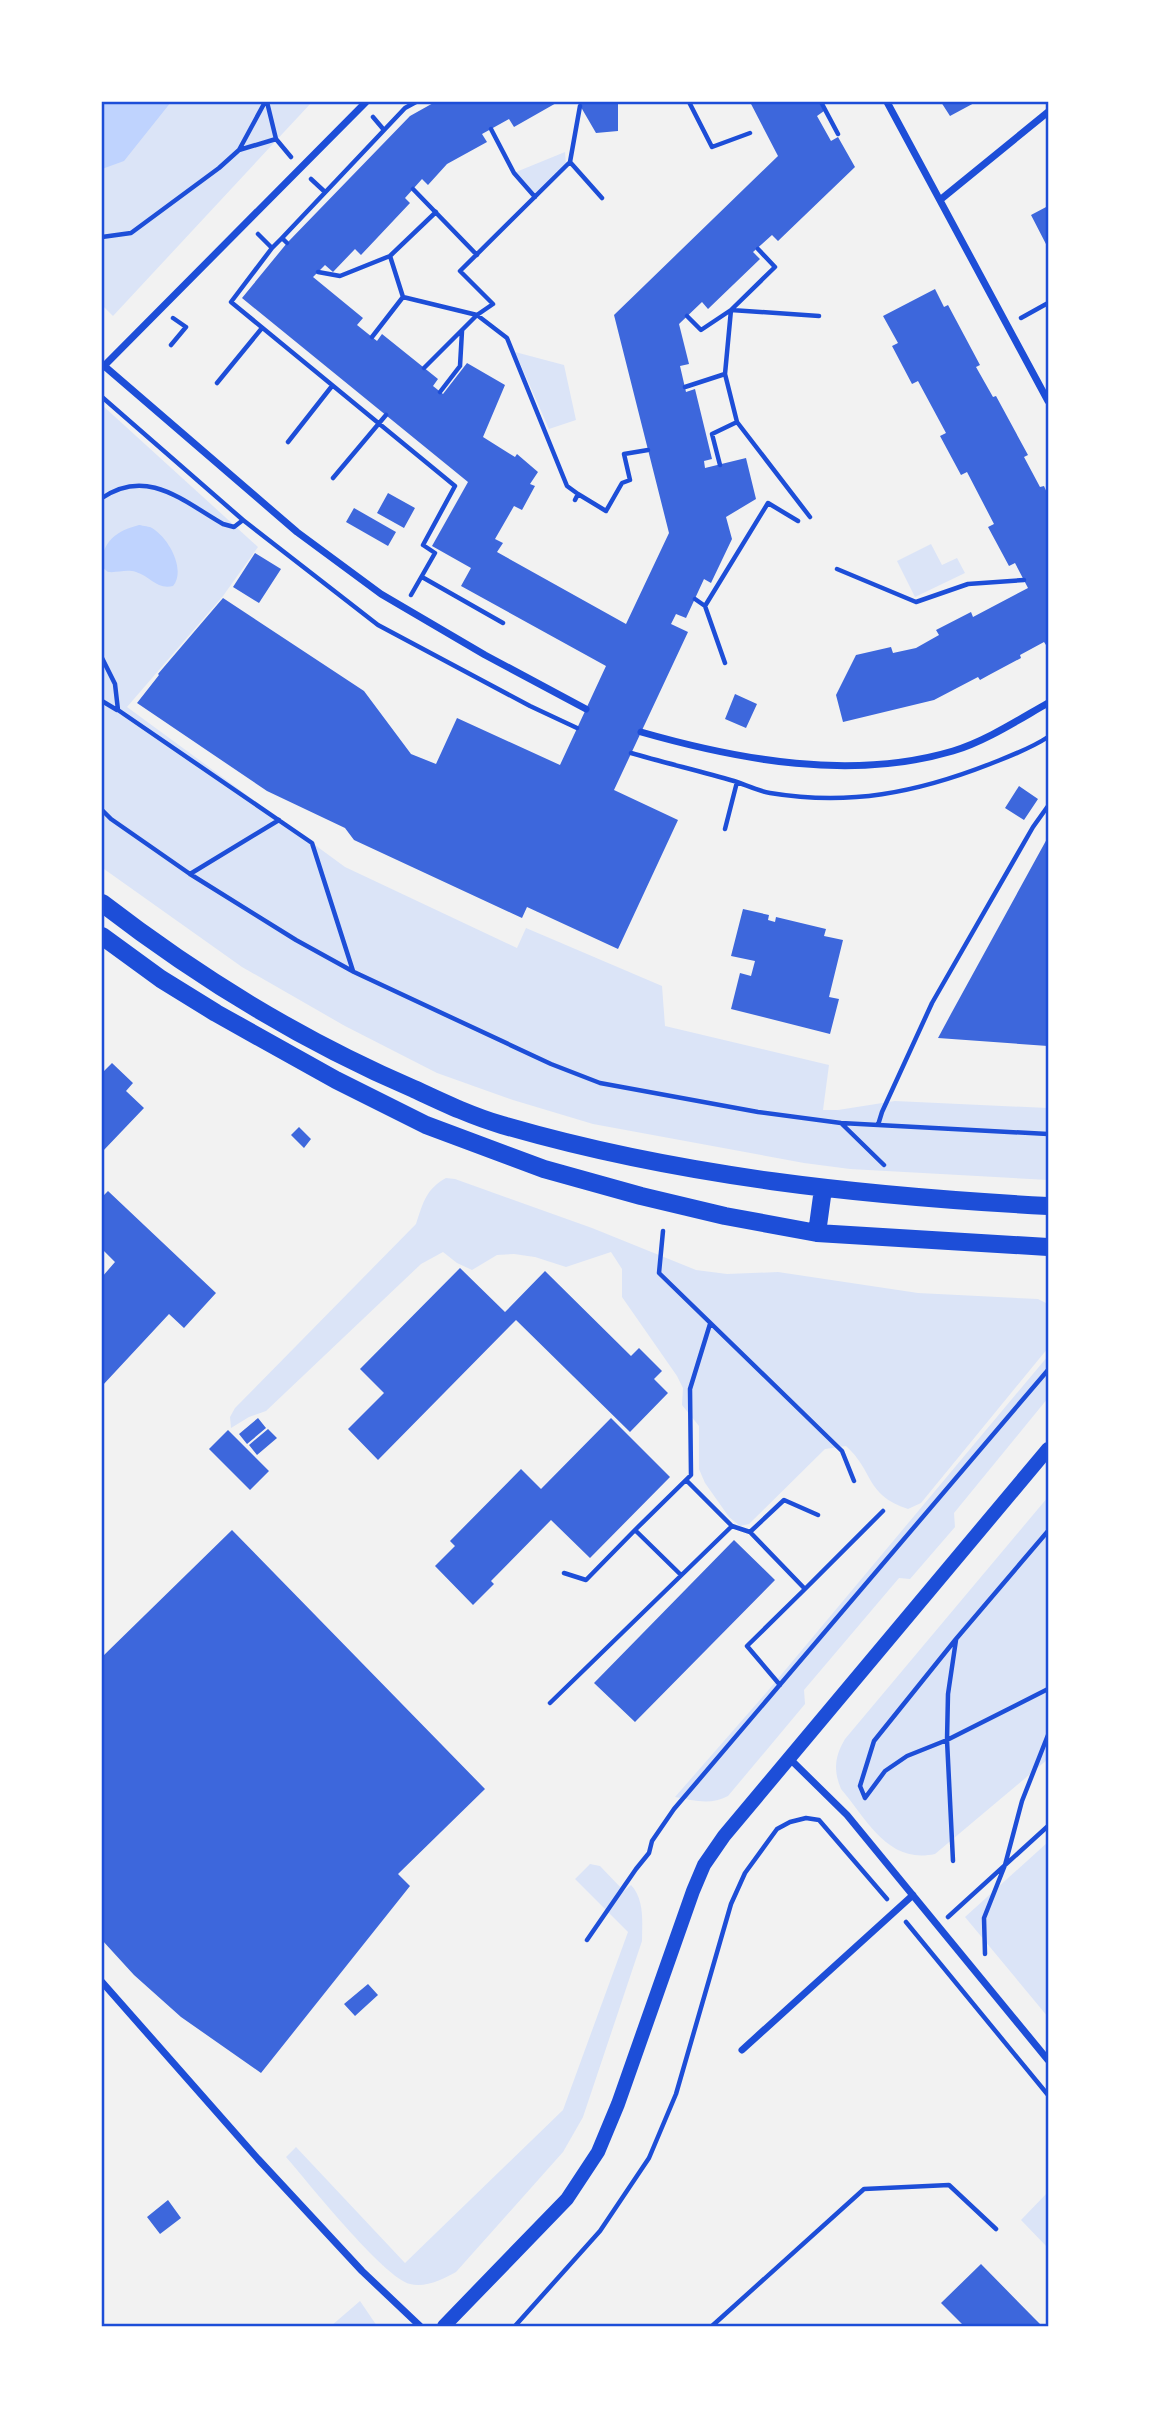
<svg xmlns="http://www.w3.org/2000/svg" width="1150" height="2428" font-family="'Fira Sans',sans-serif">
	<rect width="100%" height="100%" fill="#f2f2f2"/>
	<!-- green -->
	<path fill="#dbe4f7" d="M 102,102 L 312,102 L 113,316 L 102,305 Z
		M 565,152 L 566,166 L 535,195 L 516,172 Z
		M 515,352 L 564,365 L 576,420 L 549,429 Z
		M 102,405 L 258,547 L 223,596 L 127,707 L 345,867 L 517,948 L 526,928 L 662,986 L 665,1026 L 829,1065 L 823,1110 L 838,1110 L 895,1101 L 1048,1108 L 1048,1180 L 850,1169 L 804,1163 L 593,1124 L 513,1100 L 437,1073 L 345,1026 L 242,967 L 104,869 L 102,867 Z
		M 931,544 L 942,565 L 957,558 L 965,573 L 915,597 L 897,561 Z
		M 446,1178 L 455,1179 L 592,1228 L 696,1270 L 727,1274 L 778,1272 L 918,1293 L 1038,1299 L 1048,1304 L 1048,1348 L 921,1503 L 908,1509 C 865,1495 874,1471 846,1446 L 825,1449 L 749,1524 L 740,1526 L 729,1517 L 705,1483 L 699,1469 L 699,1426 L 682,1405 L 683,1388 L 677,1376 L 622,1297 L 622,1269 L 611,1252 L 566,1267 L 535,1257 L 514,1254 L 497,1255 L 472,1270 L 457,1263 L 443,1252 L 421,1264 L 266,1411 L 249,1417 L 231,1428 L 230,1417 L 235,1408 L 416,1224 C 423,1203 426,1189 446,1178 Z
		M 1048,1356 L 1048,1398 L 954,1513 L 955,1527 L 910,1579 L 899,1578 L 804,1690 L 805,1704 L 728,1796 C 710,1806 693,1800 675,1797 L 766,1693 Z
		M 1048,1497 L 1048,1759 L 935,1854 C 888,1864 868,1821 841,1789 C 833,1770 835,1756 845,1739 Z
		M 1048,1842 L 1048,2017 L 965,1917 Z
		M 590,1864 L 600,1866 L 624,1891 L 631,1885 C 645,1900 642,1923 642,1941 L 583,2117 L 563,2152 L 456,2272 C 443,2279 426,2288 410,2284 C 384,2278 307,2181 286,2157 L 296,2147 L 405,2263 L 563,2110 L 628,1932 L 575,1879 Z
		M 1048,2192 L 1048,2248 L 1021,2220 Z
		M 360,2301 L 377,2326 L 331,2326 Z"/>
	<!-- water -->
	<path fill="#bfd3fe" d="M 102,102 L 171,102 L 124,161 L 102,169 Z
		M 139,525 C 140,525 149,527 150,527 C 167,535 187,569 173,586 C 157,590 150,576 136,572 C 126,569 118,573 108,572 L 102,567 C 101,542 116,531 139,525 Z"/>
	<!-- building -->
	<path fill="#3d67dc" d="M 435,102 L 558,102 L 514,127 L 509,119 L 482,134 L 487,142 L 447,164 L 428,185 L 422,179 L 405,198 L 410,203 L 361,255 L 355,249 L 333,272 L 325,265 L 313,277 L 363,318 L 357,325 L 377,341 L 382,334 L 438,379 L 433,386 L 443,394 L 467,363 L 505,385 L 483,437 L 515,457 L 517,454 L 538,472 L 530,484 L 535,486 L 522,510 L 514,506 L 495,539 L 503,543 L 497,552 L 626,624 L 669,533 L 614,315 L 778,156 L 750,102 L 819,102 L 824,111 L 817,116 L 831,141 L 838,137 L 855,167 L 778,241 L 772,235 L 753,252 L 760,259 L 708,309 L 702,302 L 679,324 L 689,364 L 680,366 L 686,392 L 695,389 L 712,459 L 704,461 L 705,468 L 746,458 L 756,499 L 726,517 L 732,539 L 711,583 L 704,579 L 686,618 L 676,614 L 671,624 L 688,632 L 614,790 L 678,820 L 618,949 L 527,907 L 522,918 L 354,840 L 345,828 L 267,791 L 137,703 L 159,675 L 158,674 L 223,598 L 364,691 L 411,754 L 436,764 L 457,718 L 560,765 L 606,666 L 461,586 L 471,568 L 432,546 L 468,482 L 242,298 L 287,243 L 410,116 Z
		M 578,102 L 618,102 L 618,131 L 596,133 Z
		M 941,102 L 976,102 L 950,116 Z
		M 1048,206 L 1048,248 L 1031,215 Z
		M 935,289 L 944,307 L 948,305 L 980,365 L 976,367 L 993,397 L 996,396 L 1028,455 L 1024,457 L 1040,487 L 1044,486 L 1048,495 L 1048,644 L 1046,645 L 1044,642 L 1020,655 L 1021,658 L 989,675 L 980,680 L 978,677 L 934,700 L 843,722 L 836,695 L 856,655 L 891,647 L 893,653 L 916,648 L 939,635 L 936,630 L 971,612 L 973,617 L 1028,588 L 1015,563 L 1009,566 L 988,527 L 994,524 L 967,472 L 961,475 L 940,436 L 946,433 L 918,381 L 912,384 L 892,346 L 898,343 L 883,316 Z
		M 388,493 L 415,508 L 404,528 L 377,513 Z
		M 354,508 L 396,532 L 388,546 L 346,522 Z
		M 255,553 L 281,569 L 259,603 L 233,587 Z
		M 735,694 L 757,704 L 746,728 L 725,719 Z
		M 1019,786 L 1038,799 L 1024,820 L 1005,808 Z
		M 1048,837 L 1048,1046 L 938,1038 L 952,1012 Z
		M 743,909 L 769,915 L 768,920 L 775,922 L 776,917 L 826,929 L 824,936 L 843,940 L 829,997 L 839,999 L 830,1034 L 731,1009 L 740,973 L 751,976 L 755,961 L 731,956 Z
		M 112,1063 L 133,1083 L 126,1091 L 144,1108 L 102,1152 L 102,1073 Z
		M 299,1127 L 311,1139 L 304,1148 L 291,1135 Z
		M 108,1191 L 216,1293 L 184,1328 L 169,1314 L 102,1386 L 102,1277 L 115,1262 L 102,1249 L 102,1197 Z
		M 460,1268 L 505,1312 L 545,1271 L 631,1356 L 639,1348 L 662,1371 L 654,1379 L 668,1393 L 630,1432 L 516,1320 L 378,1460 L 348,1429 L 384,1393 L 360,1369 Z
		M 258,1418 L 266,1428 L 247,1444 L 239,1434 Z
		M 611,1418 L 670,1477 L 590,1558 L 551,1520 L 491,1581 L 494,1584 L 473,1605 L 435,1566 L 455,1546 L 450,1541 L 521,1469 L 541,1489 Z
		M 268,1429 L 277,1438 L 257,1455 L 249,1445 Z
		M 228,1430 L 269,1471 L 250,1490 L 209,1449 Z
		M 232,1530 L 485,1789 L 398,1874 L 410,1886 L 261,2073 L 181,2017 L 134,1975 L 102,1940 L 102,1657 Z
		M 734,1540 L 775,1580 L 635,1722 L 594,1683 Z
		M 368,1984 L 378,1995 L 355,2016 L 344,2004 Z
		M 168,2200 L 181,2218 L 160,2234 L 147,2217 Z
		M 981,2264 L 1034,2318 L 1042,2326 L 964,2326 L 941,2303 Z"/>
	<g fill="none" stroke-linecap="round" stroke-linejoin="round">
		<!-- path -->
		<path stroke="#1d4ed8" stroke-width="4.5" d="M 267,102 L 276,139 L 291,157
			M 689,102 L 712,147 L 750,133
			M 821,102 L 838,134
			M 373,117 L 384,130
			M 491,129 L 514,173 L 535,197
			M 239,150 L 265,102
			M 570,162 L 580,106
			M 311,179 L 325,192
			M 413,189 L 477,255
			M 258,234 L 272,248 L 282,238 L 287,243
			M 102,237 L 131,233 L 219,168 L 239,150 L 276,139
			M 282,238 L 405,108 L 416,102
			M 272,248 L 231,302 L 455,486 L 423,545 L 435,553 L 411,595
			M 758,249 L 775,267 L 731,310 L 725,374 L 737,422 L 810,517
			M 390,256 L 436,212
			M 318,272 L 340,276 L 390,256 L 403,297 L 477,315 L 493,304 L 460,271 L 570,162 L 602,198
			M 687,316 L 701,330 L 731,310 L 819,316
			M 1021,318 L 1048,303
			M 372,337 L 403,297
			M 171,345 L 186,327 L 173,318
			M 424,368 L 477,315 L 507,338 L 567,486 L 578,494 L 575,500
			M 217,383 L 262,328
			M 685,387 L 725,374
			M 440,392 L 460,366 L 462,331
			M 102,397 L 243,520 L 378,625 L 530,706 L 577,728
			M 288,442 L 332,386
			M 720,465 L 712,434 L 737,422
			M 333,478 L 386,415
			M 578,494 L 606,511 L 622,483 L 630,480 L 624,454 L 648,450
			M 102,498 C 147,467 183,501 223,524 L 234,527 L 243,520
			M 837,569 L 916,602 L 968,584 L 1024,580
			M 422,577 L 503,623
			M 695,599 L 705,606 L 768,503 L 798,521
			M 705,606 L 725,663
			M 102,658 L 115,684 L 118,710 L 312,843 L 353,971
			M 102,701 L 117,710
			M 631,753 C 665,763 700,771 734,781 C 746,785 758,791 770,793 C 849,806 916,793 990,764 C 1010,756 1030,749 1048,737
			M 102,810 L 111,819 L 190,874 L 296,940 L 354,972 L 551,1064 L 600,1083 L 758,1112 L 841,1123 L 1048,1134
			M 725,829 L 737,782
			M 190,874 L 279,820
			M 842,1124 L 884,1165
			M 878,1125 L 882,1112 L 932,1003 L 1033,827 L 1048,806
			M 663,1231 L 659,1273 L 842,1451 L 854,1481
			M 686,1480 L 732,1526
			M 635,1530 L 691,1475 L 690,1389 L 710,1324
			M 750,1532 L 784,1500 L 818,1515
			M 564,1573 L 586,1580 L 635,1530 L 681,1575
			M 780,1685 L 747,1646 L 805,1589
			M 550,1703 L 732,1526 L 750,1532 L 805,1589 L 883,1511
			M 865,1798 L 860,1786 L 874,1741 L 956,1639 L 1048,1531
			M 865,1798 L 885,1771 L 907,1756 L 947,1740 L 1048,1689
			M 953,1861 L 947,1740 L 948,1694 L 956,1640
			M 948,1917 L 1048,1826
			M 906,1922 L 1048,2095
			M 587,1940 L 636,1869 L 649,1853 L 652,1841 L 674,1809 L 1048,1370
			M 985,1954 L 984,1918 L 1005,1865 L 1022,1801 L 1048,1735
			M 515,2326 L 600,2231 L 649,2158 L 676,2094 L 731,1904 L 745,1873 L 777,1829 L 790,1822 L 806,1818 L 819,1820 L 887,1899
			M 712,2326 L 864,2189 L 949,2185 L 996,2229"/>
		<!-- minor -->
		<path stroke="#1d4ed8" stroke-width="7" d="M 887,102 L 1048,401
			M 940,200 L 1048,112
			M 102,364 L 297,532 L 381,594 L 485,655 L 586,709
			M 102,368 L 366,102
			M 641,732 C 739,760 852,781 953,751 C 986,741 1018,720 1048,703
			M 789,1758 L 847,1815 L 1048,2060
			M 102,1982 L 258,2159 L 362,2271 L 420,2326
			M 742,2050 L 913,1895"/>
		<!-- secondary -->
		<path stroke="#1d4ed8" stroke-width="14" d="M 444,2326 L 567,2199 L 598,2152 L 618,2104 L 693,1891 L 704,1865 L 724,1836 L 1048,1449"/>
		<!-- primary -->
		<path stroke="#1d4ed8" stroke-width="18" d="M 102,903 C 198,977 302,1041 414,1089 C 442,1102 471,1116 502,1125 C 680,1177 864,1196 1048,1206
			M 102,936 L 161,979 L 216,1013 L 336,1080 L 426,1125 L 544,1169 L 641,1196 L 725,1216 L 817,1233 L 1048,1247
			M 817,1233 L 823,1189"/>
	</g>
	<!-- border -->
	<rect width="1150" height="2428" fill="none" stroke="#ffffff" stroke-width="206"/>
	<rect x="103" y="103" width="944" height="2222" fill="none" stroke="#1d4ed8" stroke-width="2.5"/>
</svg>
